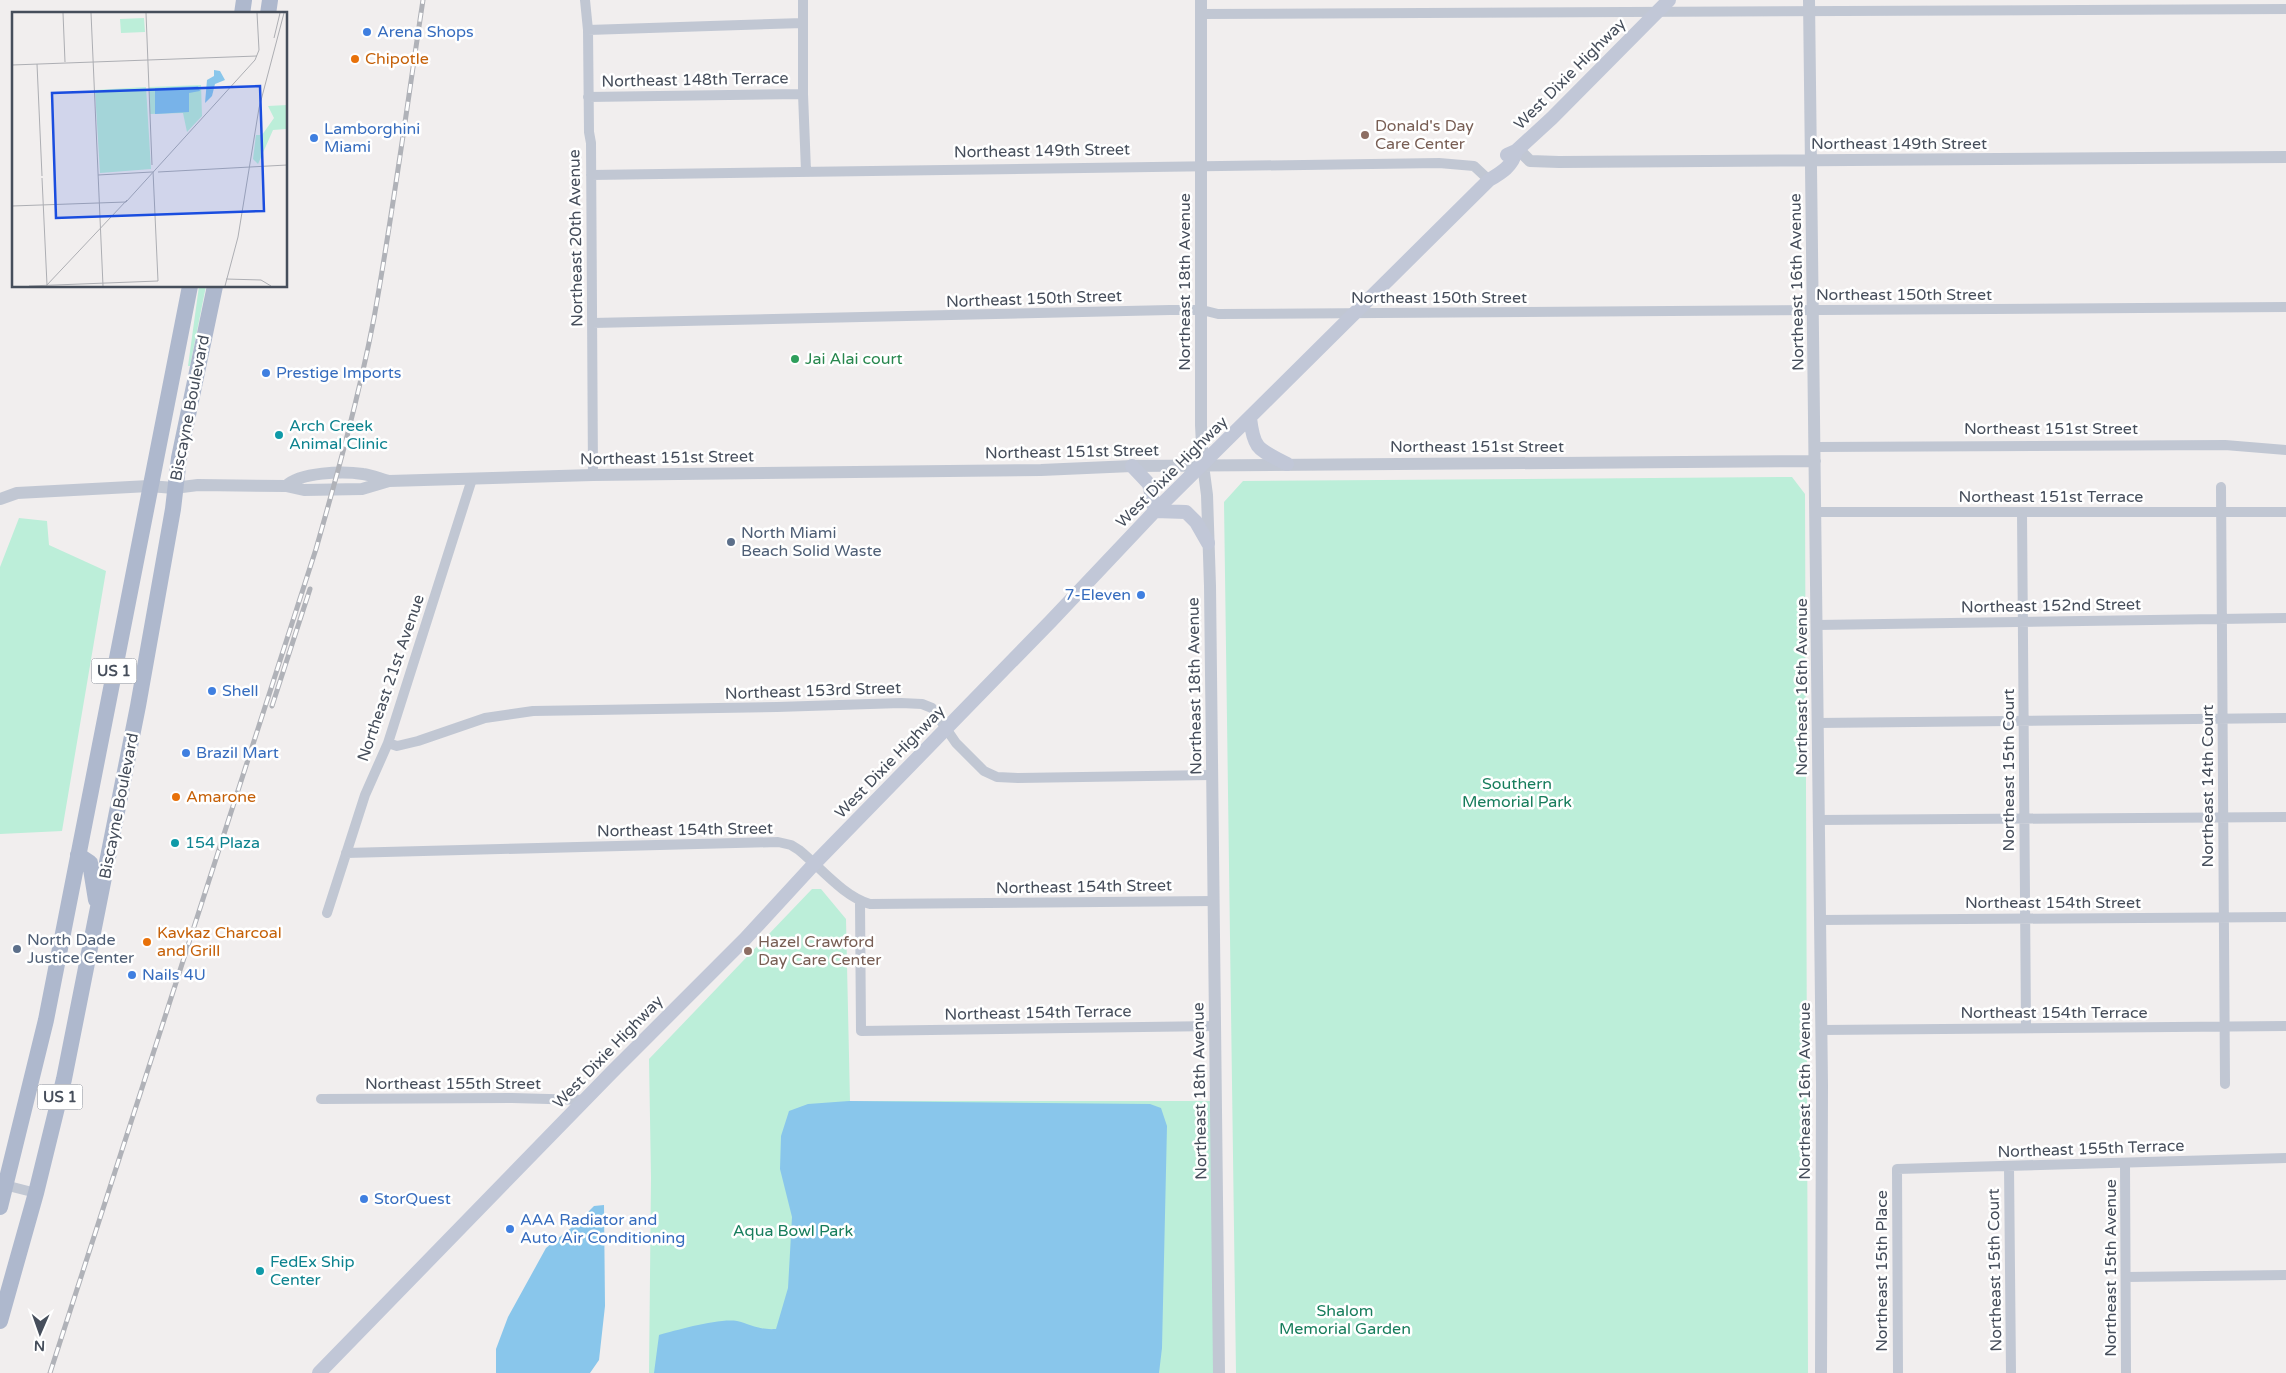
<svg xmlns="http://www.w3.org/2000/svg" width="2286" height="1373" font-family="'Varela Round',sans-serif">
	<rect width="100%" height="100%" fill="#f1eeee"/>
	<!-- green -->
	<path fill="#bceed9" d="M 199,286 L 206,286 L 190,366 L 188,366 Z
		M 1792,477 L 1805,494 L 1808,1373 L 1236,1373 L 1224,502 L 1243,481 Z
		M 19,518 L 47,521 L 49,545 L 106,571 L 62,831 L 0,834 L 0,567 Z
		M 812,889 L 821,889 L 846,919 L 850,1101 L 1216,1101 L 1219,1373 L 649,1373 L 651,1178 L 649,1059 Z"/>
	<!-- water -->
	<path fill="#89c6eb" d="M 849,1101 L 1150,1104 L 1161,1108 L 1167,1126 L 1162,1348 L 1159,1373 L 654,1373 L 659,1335 C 677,1330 719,1318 737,1321 C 753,1325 758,1330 776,1329 L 788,1288 L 792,1217 L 780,1169 L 781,1136 L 789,1111 L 808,1104 Z
		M 604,1205 L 605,1306 L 599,1360 L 590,1373 L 496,1373 L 496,1349 L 508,1317 L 546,1248 L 576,1224 L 594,1206 Z"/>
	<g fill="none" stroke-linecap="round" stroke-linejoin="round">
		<!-- minor -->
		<path stroke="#c1c7d3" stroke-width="10" d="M 585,0 L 588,30 L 589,132 L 591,143 L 593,475
			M 803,0 L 803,94 L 806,171
			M 1200,14 L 2286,9
			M 588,30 L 803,23
			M 588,97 L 803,94
			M 591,175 L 1439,163 L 1474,166 L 1489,180
			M 592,323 L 1170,310 L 1202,310 L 1218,314 L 2286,307
			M 1816,447 L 2225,445 L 2286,450
			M 2221,487 L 2225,1084
			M 1817,512 L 2286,512
			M 2022,512 L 2026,1028
			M 1817,625 L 2286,618
			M 1817,723 L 2286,718
			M 388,743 L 397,746 L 418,741 L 485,718 L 533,711 L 777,707 L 901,703 L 922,704 L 932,708 L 956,743 L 984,771 L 997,777 L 1018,778 L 1212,775
			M 1819,820 L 2286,817
			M 346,853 L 778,842 L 791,845 L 799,850 C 820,867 844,897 870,904 L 1214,901
			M 860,902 L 861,1031 L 1216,1026
			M 327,913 L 365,795 L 388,743 L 472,479
			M 1820,920 L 2286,917
			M 1822,1030 L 2286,1026
			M 321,1099 L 512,1098 L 585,1100
			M 2125,1163 L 2126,1373
			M 2009,1166 L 2011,1373
			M 1,1184 L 36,1193
			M 2126,1277 L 2286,1275
			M 1898,1373 L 1897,1169 L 2286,1158"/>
		<!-- tertiary -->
		<path stroke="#c1c7d3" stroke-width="12" d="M 1201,0 L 1201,425 L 1203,465 L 1207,495 L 1210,586 L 1219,1373
			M 1809,0 L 1822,1085 L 1821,1373
			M 1518,149 L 1530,161 L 1559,162 L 2286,157
			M 286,486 C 300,472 343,471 363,474 C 371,475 381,479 389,481
			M 0,499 L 17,493 L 149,486 L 174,488 L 198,485 L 286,486 L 304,490 L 362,489 L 389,481 L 593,475 L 1041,470 L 1132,466 L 1815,461"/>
		<!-- secondary -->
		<path stroke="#c1c7d7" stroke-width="14" d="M 1507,155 L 1516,151 L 1552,118 L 1669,0
			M 1250,418 C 1254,451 1259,449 1287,464
			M 1132,466 L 1149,484 L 1155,511
			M 1155,511 L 1186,512 L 1196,522 L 1208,543
			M 319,1373 L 611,1073 L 745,939 L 815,863 L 1051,621 L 1155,511 L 1489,180 C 1501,173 1513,166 1516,151"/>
		<!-- primary -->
		<path stroke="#aeb8cd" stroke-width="16" d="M 242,14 L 244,0
			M 268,14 L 270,0
			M 78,855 L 90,863 L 96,900
			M 0,1207 L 46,1020 L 190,286
			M 0,1321 L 36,1193 L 64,1079 L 138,706 L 173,509 L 179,458 L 215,286"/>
		<!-- rail casing -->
		<g stroke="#b0b2b8" stroke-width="5">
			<path id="rail" d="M 272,706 L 310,589
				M 50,1373 L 316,549 C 338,472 359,396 374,318 C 393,212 407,106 423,0"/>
		</g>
		<!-- rail -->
		<use href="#rail" stroke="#fff" stroke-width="3" stroke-dasharray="9" stroke-linecap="butt"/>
	</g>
	<!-- markers -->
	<g fill="#3f7fe0" stroke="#fff" stroke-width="2">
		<circle cx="367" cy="32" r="5"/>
		<circle cx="314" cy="138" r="5"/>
		<circle cx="266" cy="373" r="5"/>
		<circle cx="1141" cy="595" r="5"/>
		<circle cx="212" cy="691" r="5"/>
		<circle cx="186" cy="753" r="5"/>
		<circle cx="132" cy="975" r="5"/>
		<circle cx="364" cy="1199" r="5"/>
		<circle cx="510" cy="1229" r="5"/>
	</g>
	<g fill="#e8710a" stroke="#fff" stroke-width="2">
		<circle cx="355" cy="59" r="5"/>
		<circle cx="176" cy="797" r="5"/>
		<circle cx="147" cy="942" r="5"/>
	</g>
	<g fill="#8d6e63" stroke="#fff" stroke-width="2">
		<circle cx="1365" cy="135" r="5"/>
		<circle cx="748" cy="951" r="5"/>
	</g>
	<circle fill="#2e9e5b" stroke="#fff" stroke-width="2" cx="795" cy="359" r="5"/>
	<g fill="#0f9aa8" stroke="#fff" stroke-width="2">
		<circle cx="279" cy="435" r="5"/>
		<circle cx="175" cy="843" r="5"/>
		<circle cx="260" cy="1271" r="5"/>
	</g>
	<g fill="#5c6f8a" stroke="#fff" stroke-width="2">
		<circle cx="731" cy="542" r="5"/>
		<circle cx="17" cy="949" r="5"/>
	</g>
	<g text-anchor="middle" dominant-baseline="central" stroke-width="5" stroke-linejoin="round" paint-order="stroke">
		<!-- shield labels -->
		<g fill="#fff" stroke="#7e838c" stroke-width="1">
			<rect x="91.5" y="658.5" width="45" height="25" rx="4"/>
			<rect x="37.5" y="1084.5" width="45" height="25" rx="4"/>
		</g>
		<g font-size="15" font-weight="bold" fill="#464e5b">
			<text x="114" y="671">US 1</text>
			<text x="60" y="1097">US 1</text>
		</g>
		<!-- shop labels -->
		<g font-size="16" fill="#366cbe" stroke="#fff" text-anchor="start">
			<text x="377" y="32">Arena Shops</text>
			<text x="324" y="129">Lamborghini<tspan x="324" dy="18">Miami</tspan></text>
			<text x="276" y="373">Prestige Imports</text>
			<text x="1131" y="595" text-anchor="end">7-Eleven</text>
			<text x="222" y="691">Shell</text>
			<text x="196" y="753">Brazil Mart</text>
			<text x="142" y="975">Nails 4U</text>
			<text x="374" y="1199">StorQuest</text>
			<text x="520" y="1220">AAA Radiator and<tspan x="520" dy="18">Auto Air Conditioning</tspan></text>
		</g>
		<!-- food labels -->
		<g font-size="16" fill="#c56008" stroke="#fff" text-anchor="start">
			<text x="365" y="59">Chipotle</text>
			<text x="186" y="797">Amarone</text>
			<text x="157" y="933">Kavkaz Charcoal<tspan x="157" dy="18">and Grill</tspan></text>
		</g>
		<!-- street labels -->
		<g font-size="16" fill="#464e5b" stroke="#fff">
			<text transform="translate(1570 74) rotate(-45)">West Dixie Highway</text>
			<text transform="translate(695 80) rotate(-1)">Northeast 148th Terrace</text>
			<text x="1899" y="144">Northeast 149th Street</text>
			<text transform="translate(1042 151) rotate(-1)">Northeast 149th Street</text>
			<text transform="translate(576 238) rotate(-91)">Northeast 20th Avenue</text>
			<text transform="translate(1185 282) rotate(-90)">Northeast 18th Avenue</text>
			<text transform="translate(1797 282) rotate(-91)">Northeast 16th Avenue</text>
			<text x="1904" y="295">Northeast 150th Street</text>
			<text x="1439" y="298">Northeast 150th Street</text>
			<text transform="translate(1034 299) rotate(-2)">Northeast 150th Street</text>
			<text transform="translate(190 408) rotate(-79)">Biscayne Boulevard</text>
			<text x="2051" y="429">Northeast 151st Street</text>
			<text x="1477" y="447">Northeast 151st Street</text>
			<text transform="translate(1072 452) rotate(-1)">Northeast 151st Street</text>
			<text transform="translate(667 458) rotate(-1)">Northeast 151st Street</text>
			<text transform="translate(1172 472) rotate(-45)">West Dixie Highway</text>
			<text x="2051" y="497">Northeast 151st Terrace</text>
			<text transform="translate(2051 606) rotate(-1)">Northeast 152nd Street</text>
			<text transform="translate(391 678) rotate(-71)">Northeast 21st Avenue</text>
			<text transform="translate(1195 686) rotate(-91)">Northeast 18th Avenue</text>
			<text transform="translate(1802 687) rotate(-90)">Northeast 16th Avenue</text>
			<text transform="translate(813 691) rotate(-2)">Northeast 153rd Street</text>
			<text transform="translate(890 762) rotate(-46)">West Dixie Highway</text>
			<text transform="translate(2009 770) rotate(-90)">Northeast 15th Court</text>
			<text transform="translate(2208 786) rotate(-90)">Northeast 14th Court</text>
			<text transform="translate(119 806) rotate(-79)">Biscayne Boulevard</text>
			<text transform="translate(685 830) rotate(-1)">Northeast 154th Street</text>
			<text transform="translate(1084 887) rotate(-1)">Northeast 154th Street</text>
			<text x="2053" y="903">Northeast 154th Street</text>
			<text transform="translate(1038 1013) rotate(-1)">Northeast 154th Terrace</text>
			<text x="2054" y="1013">Northeast 154th Terrace</text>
			<text transform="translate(608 1052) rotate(-46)">West Dixie Highway</text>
			<text x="453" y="1084">Northeast 155th Street</text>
			<text transform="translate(1200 1091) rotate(-91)">Northeast 18th Avenue</text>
			<text transform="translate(1805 1091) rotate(-90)">Northeast 16th Avenue</text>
			<text transform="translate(2091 1149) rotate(-2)">Northeast 155th Terrace</text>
			<text transform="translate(2111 1268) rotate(-90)">Northeast 15th Avenue</text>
			<text transform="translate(1995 1270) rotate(-91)">Northeast 15th Court</text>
			<text transform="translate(1882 1271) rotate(-90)">Northeast 15th Place</text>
		</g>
		<!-- education labels -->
		<g font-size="16" fill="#785e54" stroke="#fff" text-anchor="start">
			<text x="1375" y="126">Donald's Day<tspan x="1375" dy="18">Care Center</tspan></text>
			<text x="758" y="942">Hazel Crawford<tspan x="758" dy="18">Day Care Center</tspan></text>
		</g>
		<!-- leisure labels -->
		<g font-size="16" fill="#27864d" stroke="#fff" text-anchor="start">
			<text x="805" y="359">Jai Alai court</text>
		</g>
		<!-- culture labels -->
		<g font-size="16" fill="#0d838f" stroke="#fff" text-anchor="start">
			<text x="289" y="426">Arch Creek<tspan x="289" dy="18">Animal Clinic</tspan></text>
			<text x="185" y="843">154 Plaza</text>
			<text x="270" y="1262">FedEx Ship<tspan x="270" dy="18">Center</tspan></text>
		</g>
		<!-- service labels -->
		<g font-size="16" fill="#4e5e75" stroke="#fff" text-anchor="start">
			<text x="741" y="533">North Miami<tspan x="741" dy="18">Beach Solid Waste</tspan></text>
			<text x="27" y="940">North Dade<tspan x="27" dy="18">Justice Center</tspan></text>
		</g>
		<!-- park labels -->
		<g font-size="16" fill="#177d5c" stroke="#fff">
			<text x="1517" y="784">Southern<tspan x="1517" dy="18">Memorial Park</tspan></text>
			<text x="793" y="1231">Aqua Bowl Park</text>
			<text x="1345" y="1311">Shalom<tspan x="1345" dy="18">Memorial Garden</tspan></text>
		</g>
	</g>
	<!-- overview -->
	<g transform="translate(12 12)">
		<rect width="275" height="275" fill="#f1eeee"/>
		<path d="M 132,6 L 133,20 L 109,21 L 108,7 ZM 189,73 L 190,104 L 175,120 L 171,101 L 138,102 L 137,75 ZM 134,75 L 139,157 L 88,161 L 83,78 ZM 275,93 L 274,117 L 261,118 L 246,152 L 241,147 L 244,123 L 250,123 L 262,106 L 256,94 Z" fill="#bceed9"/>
		<path d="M 202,58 L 208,59 L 213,68 L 203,72 L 200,84 L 193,91 L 195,68 L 202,64 ZM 186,74 L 188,79 L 177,81 L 177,100 L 143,102 L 143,76 Z" fill="#89c6eb"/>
		<path fill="none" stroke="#adaeb3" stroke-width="1" d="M 51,1 L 53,50M 79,1 L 91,274M 134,1 L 140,153M 262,26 L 268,1M 25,52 L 30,164M 0,53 L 245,44M 146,160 L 275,153M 86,163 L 140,160M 30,166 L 35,273M 114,190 L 243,48 L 247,38 L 245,1M 0,194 L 114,190M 214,267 L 249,268 L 259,274M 17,274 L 146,269 L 141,159M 34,274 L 115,188M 213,274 L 226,225 L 247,96 L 272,1"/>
		<path fill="#1a4ddf" fill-opacity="0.15" stroke="#1a4ddf" stroke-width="2.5" d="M 248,74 L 252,199 L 44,206 L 40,81 Z"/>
		<rect width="275" height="275" fill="none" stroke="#464e5b" stroke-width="2.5"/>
	</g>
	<!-- north arrow -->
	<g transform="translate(40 1333) rotate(182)" stroke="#ffffff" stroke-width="4" paint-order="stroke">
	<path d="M0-4L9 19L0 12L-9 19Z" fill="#464e5b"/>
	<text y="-8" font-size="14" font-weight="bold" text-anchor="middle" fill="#464e5b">N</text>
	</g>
</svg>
